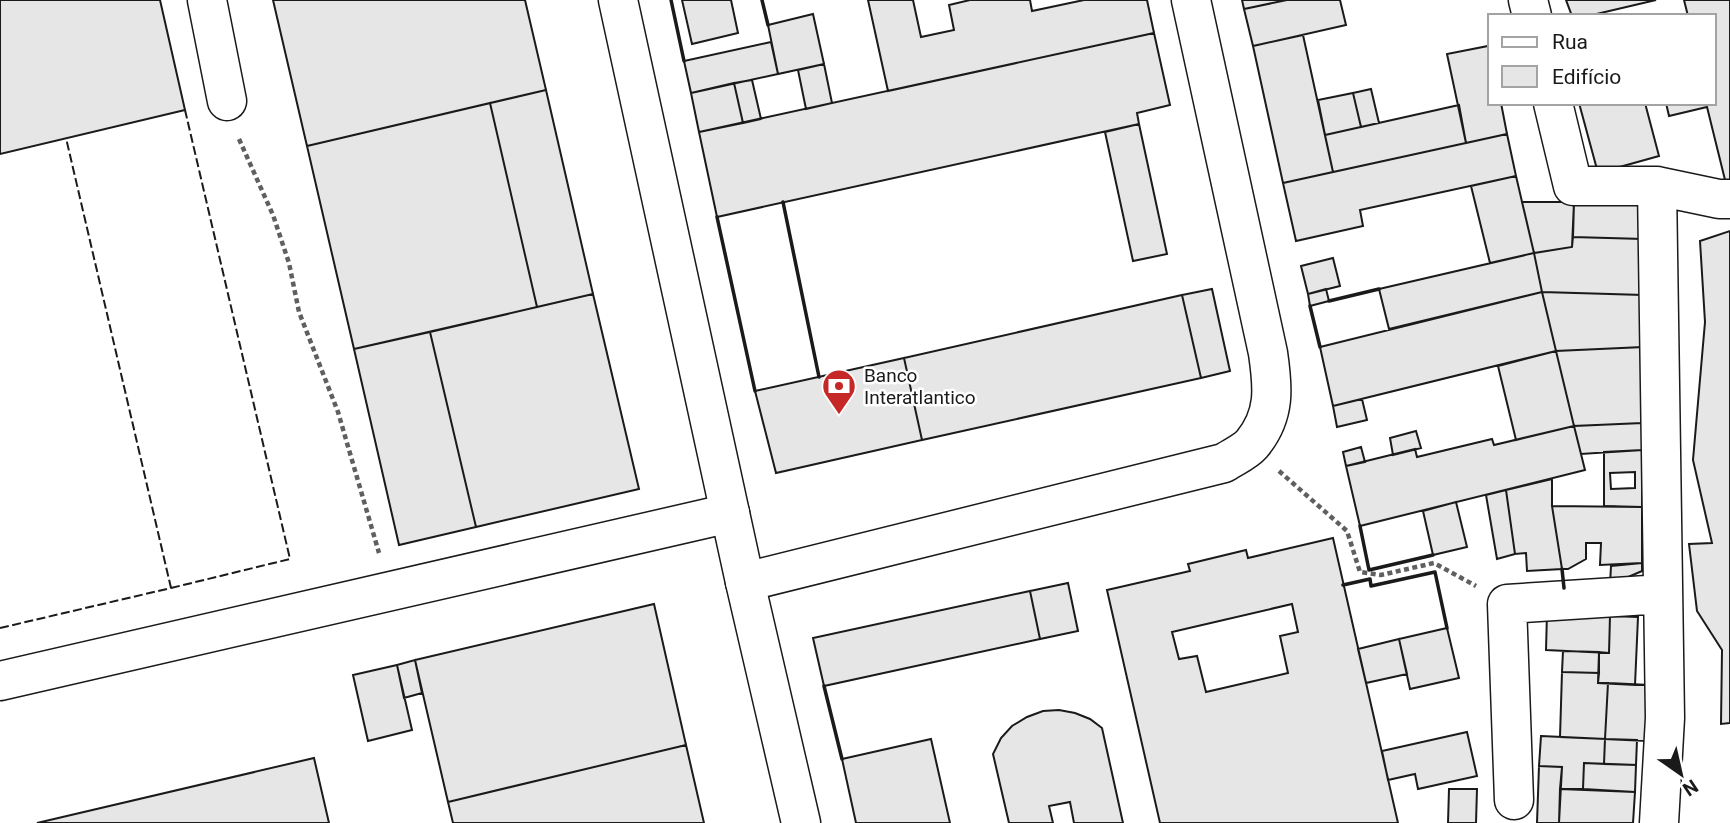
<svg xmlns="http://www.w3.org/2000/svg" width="1730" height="823" font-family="Roboto,sans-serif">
	<rect width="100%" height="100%" fill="#fff"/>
	<!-- building -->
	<path fill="#e6e6e6" stroke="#1a1a1a" stroke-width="2" fill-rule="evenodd" d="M 0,0 L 160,0 L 185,110 L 0,154 Z
		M 273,0 L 525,0 L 546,90 L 307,146 Z
		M 682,0 L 731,0 L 738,33 L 692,44 Z
		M 868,0 L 913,0 L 921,37 L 954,30 L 949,5 L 970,0 L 1030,0 L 1032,11 L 1084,0 L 1147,0 L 1154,33 L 888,91 Z
		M 1242,0 L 1287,0 L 1244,9 Z
		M 1287,0 L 1340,0 L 1346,25 L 1253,46 L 1244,9 Z
		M 1566,0 L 1656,0 L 1588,16 L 1572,16 Z
		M 1684,0 L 1730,0 L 1730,191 L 1728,192 L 1707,107 L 1669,116 L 1666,103 L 1714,103 L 1714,16 L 1688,16 Z
		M 813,14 L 824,64 L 778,74 L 768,25 Z
		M 1154,33 L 1170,105 L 1137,113 L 1139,124 L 717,217 L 699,132 Z
		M 1303,35 L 1333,172 L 1283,183 L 1253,46 Z
		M 771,42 L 778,74 L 691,93 L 684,61 Z
		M 1488,46 L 1490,55 L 1490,103 L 1501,103 L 1507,134 L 1466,143 L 1447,54 Z
		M 824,64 L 832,103 L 806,109 L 798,70 Z
		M 752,80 L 761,119 L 743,123 L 734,83 Z
		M 734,83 L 743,123 L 699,132 L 691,93 Z
		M 1371,89 L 1379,123 L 1361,127 L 1353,93 Z
		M 546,90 L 593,294 L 537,307 L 490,103 Z
		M 1353,93 L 1361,127 L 1325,135 L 1318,100 Z
		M 490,103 L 537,307 L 354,349 L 307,146 Z
		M 1579,103 L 1645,103 L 1659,156 L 1598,173 Z
		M 1459,105 L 1466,143 L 1333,172 L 1325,135 Z
		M 1139,124 L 1167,254 L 1133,261 L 1105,132 Z
		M 1507,134 L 1516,176 L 1360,210 L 1363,226 L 1296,241 L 1283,183 Z
		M 1516,176 L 1534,253 L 1490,263 L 1471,186 Z
		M 1522,202 L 1574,202 L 1572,247 L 1534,253 Z
		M 1574,202 L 1643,202 L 1643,239 L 1573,237 Z
		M 1730,231 L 1730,723 L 1721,724 L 1722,650 L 1697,611 L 1689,544 L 1712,543 L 1693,460 L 1705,322 L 1700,241 Z
		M 1573,237 L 1643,239 L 1643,295 L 1542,292 L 1534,253 L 1572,247 Z
		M 1534,253 L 1542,292 L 1389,329 L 1379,289 Z
		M 1333,258 L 1340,286 L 1308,294 L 1301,266 Z
		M 1212,289 L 1230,371 L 1201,378 L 1182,295 Z
		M 1326,289 L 1329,301 L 1310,306 L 1308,294 Z
		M 1542,292 L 1556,351 L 1333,406 L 1320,347 Z
		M 1542,292 L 1643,295 L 1643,347 L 1556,351 Z
		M 593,294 L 639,489 L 476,527 L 430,332 Z
		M 1182,295 L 1201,378 L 922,440 L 904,358 Z
		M 430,332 L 476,527 L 399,545 L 354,349 Z
		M 1643,347 L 1642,423 L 1574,426 L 1556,351 Z
		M 1556,351 L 1574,426 L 1516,440 L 1498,366 Z
		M 904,358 L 922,440 L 776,473 L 755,391 Z
		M 1362,399 L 1367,420 L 1337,427 L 1333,406 Z
		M 1642,423 L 1642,450 L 1581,454 L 1574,426 Z
		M 1574,426 L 1585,470 L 1360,526 L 1346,466 L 1415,449 L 1417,457 L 1492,439 L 1494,445 Z
		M 1416,431 L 1421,448 L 1393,455 L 1390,438 Z
		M 1361,447 L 1365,462 L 1346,466 L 1343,452 Z
		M 1642,450 L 1642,507 L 1604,506 L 1604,452 ZM 1635,472 L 1635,488 L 1611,489 L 1610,473 Z
		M 1552,479 L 1552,506 L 1562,569 L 1527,571 L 1526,553 L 1515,554 L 1506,490 Z
		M 1506,490 L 1515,554 L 1497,559 L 1486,495 Z
		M 1456,502 L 1467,547 L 1433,555 L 1423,511 Z
		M 1552,506 L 1642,507 L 1642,563 L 1600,565 L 1601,543 L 1586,543 L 1586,559 L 1568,569 L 1562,569 Z
		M 1333,538 L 1398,823 L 1160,823 L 1107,590 L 1190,571 L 1188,564 L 1246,550 L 1248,558 ZM 1292,604 L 1298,632 L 1280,636 L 1288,673 L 1206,692 L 1197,656 L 1179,659 L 1172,632 Z
		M 1642,563 L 1642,571 L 1610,585 L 1611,566 Z
		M 1068,583 L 1078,631 L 1040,639 L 1030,591 Z
		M 1030,591 L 1040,639 L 824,686 L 813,638 Z
		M 654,604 L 686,745 L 448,802 L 415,660 Z
		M 1547,613 L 1610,616 L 1609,653 L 1546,650 Z
		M 1610,616 L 1638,617 L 1635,685 L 1598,683 L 1599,652 L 1609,653 Z
		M 1447,628 L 1459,678 L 1410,689 L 1399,639 Z
		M 1399,639 L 1407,674 L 1366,683 L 1358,649 Z
		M 1563,651 L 1599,652 L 1599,673 L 1562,672 Z
		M 415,660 L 422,693 L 404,698 L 397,665 Z
		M 397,665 L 412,730 L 368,741 L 353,675 Z
		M 1562,672 L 1599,673 L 1598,683 L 1608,683 L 1605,739 L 1560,737 Z
		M 1608,683 L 1649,685 L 1647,741 L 1605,739 Z
		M 1059,710 L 1075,713 L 1090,719 L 1102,728 L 1123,823 L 1074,823 L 1070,802 L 1049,806 L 1053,823 L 1009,823 L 993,754 L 1001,738 L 1012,726 L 1027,717 L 1043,711 Z
		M 1467,732 L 1477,776 L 1418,789 L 1415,774 L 1388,780 L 1382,751 Z
		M 1541,736 L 1605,739 L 1604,764 L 1584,763 L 1583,789 L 1560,789 L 1562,767 L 1539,766 Z
		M 931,739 L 950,823 L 856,823 L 842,759 Z
		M 1605,739 L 1637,740 L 1636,765 L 1604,764 Z
		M 686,745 L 704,823 L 453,823 L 448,802 Z
		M 314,758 L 329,823 L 37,823 Z
		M 1584,763 L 1636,765 L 1635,792 L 1583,789 Z
		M 1539,766 L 1562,767 L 1559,823 L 1537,823 Z
		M 1449,789 L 1477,789 L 1476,823 L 1448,823 Z
		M 1560,789 L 1635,792 L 1633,823 L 1559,823 Z"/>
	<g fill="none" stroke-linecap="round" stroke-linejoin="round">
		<!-- minor casing -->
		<g stroke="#1a1a1a" stroke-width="41">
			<path id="minor" d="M 207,0 L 227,101
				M 1528,0 L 1532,16
				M 1553,103 L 1573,186 L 1657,186 L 1719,199 L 1730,199
				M 1657,186 L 1665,718 L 1659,823
				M 745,582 L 1224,463 C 1233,457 1245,452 1252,444 C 1276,415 1273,387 1268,353 L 1191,0
				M 0,681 L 730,513
				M 1514,800 L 1507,604 L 1663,594"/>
		</g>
		<!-- major casing -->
		<g stroke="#1a1a1a" stroke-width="41">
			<path id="major" d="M 618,0 L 745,582 L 801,823"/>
		</g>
		<!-- path -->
		<path stroke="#5f5f5f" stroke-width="4.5" stroke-dasharray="5 3.5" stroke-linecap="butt" d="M 239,139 L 273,215 L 289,263 L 299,312 L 338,412 L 379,553
			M 1279,471 L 1347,531 L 1360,572 L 1381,575 L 1434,563 L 1476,586"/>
		<!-- minor -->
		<use href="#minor" stroke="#fff" stroke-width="38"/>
		<!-- major -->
		<use href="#major" stroke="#fff" stroke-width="38"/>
		<!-- fence -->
		<path stroke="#1a1a1a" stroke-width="2" stroke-dasharray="9 3.5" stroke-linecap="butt" d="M 171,588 L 290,559 L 185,110
			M 0,628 L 171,588 L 66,138"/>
		<!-- wall -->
		<path stroke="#1a1a1a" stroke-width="3.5" d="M 671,0 L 684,61
			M 762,0 L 768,25
			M 783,202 L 819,377
			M 717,217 L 755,391
			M 1329,301 L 1379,289
			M 1310,306 L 1320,347
			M 1360,526 L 1369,570 L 1433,555
			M 1562,569 L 1564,588
			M 1343,585 L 1370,579 L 1371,586 L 1435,572 L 1447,628
			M 824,686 L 842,759"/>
	</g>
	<!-- icons -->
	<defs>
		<g id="bank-pin" transform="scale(1.75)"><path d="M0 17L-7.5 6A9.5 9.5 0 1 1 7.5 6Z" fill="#c62828" stroke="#fff"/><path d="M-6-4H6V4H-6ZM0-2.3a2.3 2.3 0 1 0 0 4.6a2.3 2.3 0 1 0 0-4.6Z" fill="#fff"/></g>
	</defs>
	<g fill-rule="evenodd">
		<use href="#bank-pin" x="839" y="386"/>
	</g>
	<g text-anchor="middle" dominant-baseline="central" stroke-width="5" stroke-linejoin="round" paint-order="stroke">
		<!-- poi labels -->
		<g font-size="19" fill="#1a1a1a" stroke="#fff" text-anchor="start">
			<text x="864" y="375">Banco<tspan x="864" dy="22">Interatlantico</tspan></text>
		</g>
	</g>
	<!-- legend -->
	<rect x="1488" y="14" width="228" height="91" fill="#ffffff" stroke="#a3a3a3" stroke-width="2"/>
	<rect x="1502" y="37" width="35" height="10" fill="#ffffff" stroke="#a3a3a3" stroke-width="2"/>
	<text x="1552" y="49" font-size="21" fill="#1a1a1a">Rua</text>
	<rect x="1502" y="66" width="35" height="21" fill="#e6e6e6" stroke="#a3a3a3" stroke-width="2"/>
	<text x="1552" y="84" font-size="21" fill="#1a1a1a">Edifício</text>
	<!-- north arrow -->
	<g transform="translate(1681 774) rotate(146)" stroke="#ffffff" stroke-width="5" paint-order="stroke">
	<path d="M0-5L12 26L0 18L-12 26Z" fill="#1a1a1a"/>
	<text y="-10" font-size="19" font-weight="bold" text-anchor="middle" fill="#1a1a1a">N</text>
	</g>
</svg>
